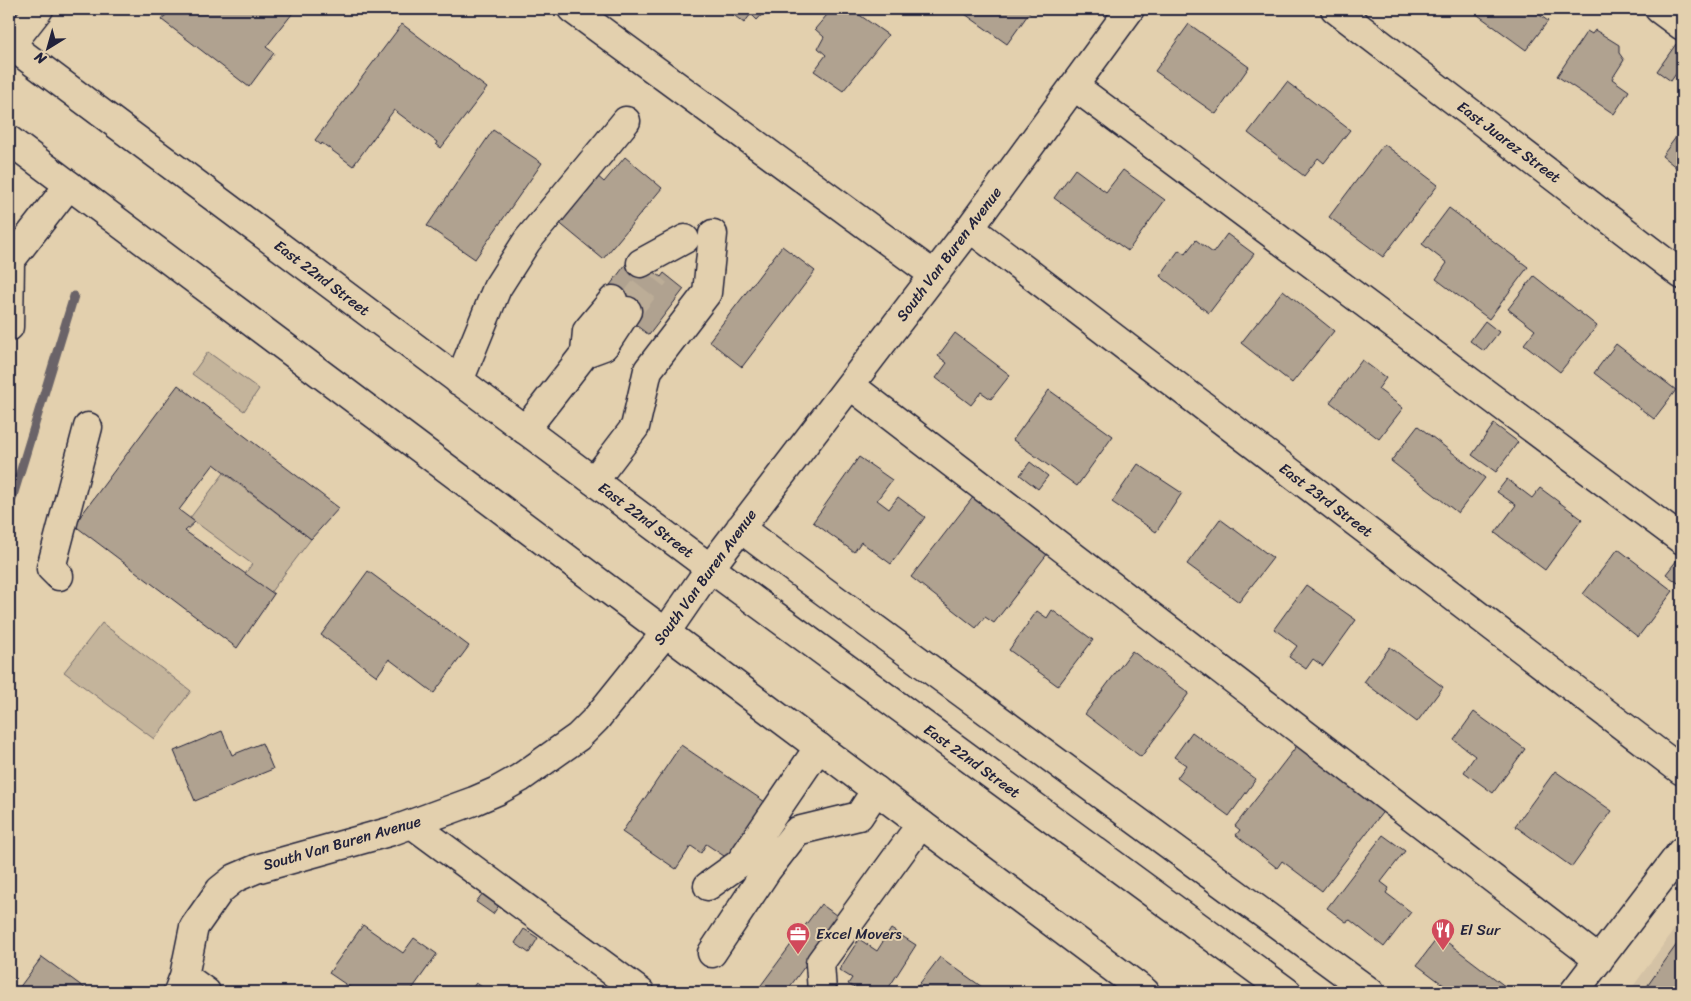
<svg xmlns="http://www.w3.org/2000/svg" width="1691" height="1001" font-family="Sriracha,sans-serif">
	<rect width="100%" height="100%" fill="#e3d0ae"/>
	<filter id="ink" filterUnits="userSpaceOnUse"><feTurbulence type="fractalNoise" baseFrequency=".02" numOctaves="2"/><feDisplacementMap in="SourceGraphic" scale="10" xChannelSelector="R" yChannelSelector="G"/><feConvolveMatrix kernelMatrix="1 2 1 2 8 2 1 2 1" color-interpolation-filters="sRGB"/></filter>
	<g filter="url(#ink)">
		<!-- built -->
		<path fill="#d4c2a5" d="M 1682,919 L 1682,992 L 1629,992 Z"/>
		<!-- green -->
		<path fill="#c4b49b" stroke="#736b6b" d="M 208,352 L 259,389 L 244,411 L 192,374 Z
			M 224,473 L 311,539 L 270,593 L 245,574 L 252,564 L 190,518 Z
			M 102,623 L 191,691 L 154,739 L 64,672 Z"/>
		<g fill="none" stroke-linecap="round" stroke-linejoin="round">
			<!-- stream -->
			<path stroke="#6b6467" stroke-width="9" d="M 9,509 L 74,296"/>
		</g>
		<!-- building -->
		<path fill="#b0a290" stroke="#22223b" d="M 163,9 L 296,9 L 266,47 L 274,53 L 249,87 L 162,20 L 168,12 Z
			M 726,9 L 767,9 L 757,20 L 751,14 L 744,23 Z
			M 832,9 L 851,9 L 888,35 L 843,91 L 814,71 L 826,55 L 818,48 L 824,37 L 815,29 Z
			M 958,9 L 1032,9 L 1007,44 Z
			M 1472,9 L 1531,9 L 1548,21 L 1526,50 L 1471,10 Z
			M 402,24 L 487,88 L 441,148 L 436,144 L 437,142 L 394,110 L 353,166 L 322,143 L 321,145 L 315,140 Z
			M 1189,24 L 1249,67 L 1216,114 L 1155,71 Z
			M 1595,30 L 1619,45 L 1619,53 L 1624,60 L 1612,79 L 1629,91 L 1614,114 L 1557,76 L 1587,31 L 1592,34 Z
			M 1676,44 L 1682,48 L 1682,65 L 1671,81 L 1657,71 Z
			M 1287,82 L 1350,130 L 1324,163 L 1318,158 L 1304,176 L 1248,133 Z
			M 1682,129 L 1682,172 L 1662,156 Z
			M 493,130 L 542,163 L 475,259 L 427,226 Z
			M 1384,144 L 1438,185 L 1383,257 L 1329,217 Z
			M 625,157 L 662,188 L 603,259 L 557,221 L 596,175 L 604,182 Z
			M 1075,169 L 1106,192 L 1123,170 L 1165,200 L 1128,251 L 1054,198 Z
			M 1449,208 L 1528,267 L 1489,319 L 1436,279 L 1447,263 L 1422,244 Z
			M 1227,234 L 1254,254 L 1209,313 L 1160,276 L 1179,250 L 1185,254 L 1196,240 L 1213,253 Z
			M 782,246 L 815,271 L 742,367 L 709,341 Z
			M 632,256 L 661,277 L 664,273 L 684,289 L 649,335 L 629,320 L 604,293 Z
			M 1534,276 L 1597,326 L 1560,372 L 1524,344 L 1535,330 L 1508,309 Z
			M 1283,290 L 1334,331 L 1292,383 L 1241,343 Z
			M 1485,321 L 1499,332 L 1484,351 L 1470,341 Z
			M 955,333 L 1010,375 L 991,399 L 981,392 L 971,405 L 936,378 L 947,363 L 938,356 Z
			M 1616,344 L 1676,390 L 1654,419 L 1594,373 Z
			M 1362,360 L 1386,378 L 1378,389 L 1403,408 L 1379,439 L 1330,402 Z
			M 178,385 L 339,508 L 311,539 L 214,464 L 179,510 L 195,522 L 185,531 L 274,594 L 237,648 L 74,525 Z
			M 1049,390 L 1113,436 L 1077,486 L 1013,440 Z
			M 1494,424 L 1518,442 L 1496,472 L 1472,455 Z
			M 1418,426 L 1485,478 L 1458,513 L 1391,461 Z
			M 859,457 L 892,480 L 877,500 L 889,509 L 898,497 L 925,517 L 891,564 L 861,542 L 854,552 L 813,522 Z
			M 1030,462 L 1048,476 L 1038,489 L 1020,475 Z
			M 1138,464 L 1182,493 L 1156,532 L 1112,502 Z
			M 1507,479 L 1532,498 L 1540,488 L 1582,519 L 1545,570 L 1495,533 L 1516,505 L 1497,492 Z
			M 974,496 L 1048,553 L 994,623 L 985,617 L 976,628 L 911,577 Z
			M 1220,519 L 1273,558 L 1239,602 L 1187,564 Z
			M 1618,549 L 1673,591 L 1638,637 L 1583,594 Z
			M 1677,560 L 1682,564 L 1682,586 L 1666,574 Z
			M 368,571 L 469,646 L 434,693 L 389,659 L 377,676 L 321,635 Z
			M 1306,585 L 1356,620 L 1323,666 L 1313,659 L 1306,669 L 1289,657 L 1297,646 L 1274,629 Z
			M 1052,610 L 1093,640 L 1058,686 L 1009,650 L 1037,611 L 1047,618 Z
			M 1390,647 L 1443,687 L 1417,722 L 1364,682 Z
			M 1132,651 L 1189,693 L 1141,757 L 1085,714 Z
			M 1474,712 L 1525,749 L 1493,793 L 1464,772 L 1475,756 L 1454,740 Z
			M 222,731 L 232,755 L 262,743 L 273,769 L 195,801 L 174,751 Z
			M 1192,732 L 1256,779 L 1229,816 L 1177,778 L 1186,765 L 1174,757 Z
			M 1299,743 L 1385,809 L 1322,891 L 1282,861 L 1277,868 L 1236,835 L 1240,830 L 1235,826 Z
			M 681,745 L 768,804 L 730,860 L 706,844 L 701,853 L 691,846 L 676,869 L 622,832 Z
			M 1555,771 L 1612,811 L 1572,867 L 1515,826 Z
			M 1383,835 L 1405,851 L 1381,882 L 1389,888 L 1386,893 L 1411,912 L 1384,947 L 1350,920 L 1346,922 L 1327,908 Z
			M 486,889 L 502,901 L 493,914 L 476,902 Z
			M 821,904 L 840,918 L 786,992 L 756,992 Z
			M 363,925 L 403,953 L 414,938 L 437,954 L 410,992 L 357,992 L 329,973 Z
			M 524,929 L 538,938 L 529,953 L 515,943 Z
			M 891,929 L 916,945 L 886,992 L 861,992 L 848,984 L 852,978 L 839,970 L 859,939 L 877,951 Z
			M 1439,936 L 1506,987 L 1502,992 L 1453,992 L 1417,965 Z
			M 1682,937 L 1682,992 L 1643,992 Z
			M 42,957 L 90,992 L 16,992 Z
			M 940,957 L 989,992 L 915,992 L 914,991 Z
			M 476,983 L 490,992 L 469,992 Z"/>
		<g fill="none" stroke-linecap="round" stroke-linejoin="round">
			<!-- minor-tunnel -->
			<path stroke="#bcad97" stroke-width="28" stroke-dasharray="28 14" stroke-linecap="butt" d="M 627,311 L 656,274"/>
			<!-- minor casing -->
			<g stroke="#22223b" stroke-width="31">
				<path id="minor" d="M 572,9 L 934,275
					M 1335,9 L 1682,275
					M 1659,9 L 1682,26
					M 10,46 L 39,9
					M 1074,86 L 1682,540
					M 970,228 L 1682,771
					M 641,263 L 685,239
					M 9,327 L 10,261 L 69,185
					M 585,353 L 604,346 L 627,311
					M 459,381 L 497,288 L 511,266 L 527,241 L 626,121
					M 850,385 L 1599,960
					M 525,430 L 585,353 L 587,331 L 613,300
					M 594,481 L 635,427 L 648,370 L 707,293 L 713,234
					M 740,528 L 806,578 L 1370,992
					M 59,576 L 51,568 L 88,427
					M 412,824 L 640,992
					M 708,886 L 740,863 L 819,747
					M 712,953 L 767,870 L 797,831 L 859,816 L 876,790
					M 184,976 L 206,992
					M 178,992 L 184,976 L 194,927 L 220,890 L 235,878 L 256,869 L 392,831 L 474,801 L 497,791 L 520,778 L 578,737 L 596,719 L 666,632 L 710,568 L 970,228 L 1130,9
					M 822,992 L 820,963 L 921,824
					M 1574,992 L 1682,851"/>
			</g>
			<!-- major casing -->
			<g stroke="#22223b" stroke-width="31">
				<path id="major" d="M 9,44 L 710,568 L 1287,992
					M 9,140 L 1145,992"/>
			</g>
			<!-- minor -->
			<use href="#minor" stroke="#e3d0ae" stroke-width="28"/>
			<!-- major -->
			<use href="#major" stroke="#e3d0ae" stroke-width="28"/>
		</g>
	</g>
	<!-- icons -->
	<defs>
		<g id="restaurant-pin" transform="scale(1.25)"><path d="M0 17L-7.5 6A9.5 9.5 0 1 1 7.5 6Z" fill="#d1495b" stroke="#e3d0ae"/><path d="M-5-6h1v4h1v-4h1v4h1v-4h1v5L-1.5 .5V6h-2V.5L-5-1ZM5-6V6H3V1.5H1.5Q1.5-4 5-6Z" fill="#fff"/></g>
		<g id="office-pin" transform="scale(1.25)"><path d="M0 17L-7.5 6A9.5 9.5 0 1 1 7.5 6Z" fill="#d1495b" stroke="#e3d0ae"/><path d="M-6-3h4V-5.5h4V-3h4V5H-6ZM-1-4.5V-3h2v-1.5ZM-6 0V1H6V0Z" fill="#fff"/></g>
	</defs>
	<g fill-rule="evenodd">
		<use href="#restaurant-pin" x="1443" y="930"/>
		<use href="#office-pin" x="798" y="934"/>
	</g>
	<g text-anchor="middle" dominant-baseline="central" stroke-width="4" stroke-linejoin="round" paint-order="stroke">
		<!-- street labels -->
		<g font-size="15" fill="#22223b" stroke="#e3d0ae">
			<text transform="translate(1509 142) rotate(37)">East Juarez Street</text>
			<text transform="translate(949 254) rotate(-53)">South Van Buren Avenue</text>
			<text transform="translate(322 278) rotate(37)">East 22nd Street</text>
			<text transform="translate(1326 500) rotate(37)">East 23rd Street</text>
			<text transform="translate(646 520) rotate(37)">East 22nd Street</text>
			<text transform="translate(705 577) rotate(-54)">South Van Buren Avenue</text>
			<text transform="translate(972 761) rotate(36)">East 22nd Street</text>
			<text transform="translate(342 843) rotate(-16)">South Van Buren Avenue</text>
		</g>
		<!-- poi labels -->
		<g font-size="15" fill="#22223b" stroke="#e3d0ae" text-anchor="start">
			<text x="1460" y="930">El Sur</text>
			<text x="816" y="934">Excel Movers</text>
		</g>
	</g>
	<!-- margin -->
	<rect width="1691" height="1001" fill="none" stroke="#e3d0ae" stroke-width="30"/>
	<rect x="15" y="15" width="1661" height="971" fill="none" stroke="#22223b" stroke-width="2" filter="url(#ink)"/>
	<!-- north arrow -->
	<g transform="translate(48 48) rotate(217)" stroke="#e3d0ae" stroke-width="4" paint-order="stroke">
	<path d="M0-4L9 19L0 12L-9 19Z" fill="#22223b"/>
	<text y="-8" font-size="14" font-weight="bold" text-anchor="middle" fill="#22223b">N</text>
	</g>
</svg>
